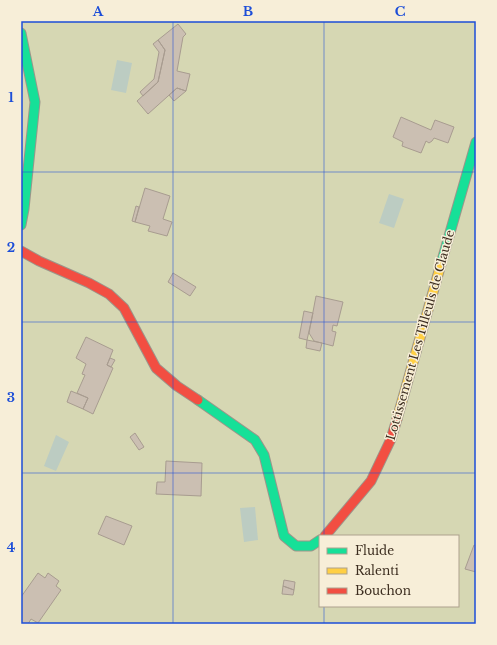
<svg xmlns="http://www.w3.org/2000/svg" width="497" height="645" font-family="'Libre Baskerville',serif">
	<rect width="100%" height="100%" fill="#e7e0d1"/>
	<!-- green -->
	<path fill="#d6d7b3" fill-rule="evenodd" d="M 21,21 L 476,21 L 476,624 L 21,624 ZM 320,536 L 458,536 L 458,606 L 320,606 Z"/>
	<!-- water -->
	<path fill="#bcccc2" d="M 117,60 L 132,63 L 126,93 L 111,90 Z
		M 389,194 L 404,199 L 394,228 L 379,223 Z
		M 56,435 L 69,442 L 56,471 L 44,466 Z
		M 255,507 L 258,540 L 244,542 L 240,508 Z"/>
	<!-- building -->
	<path fill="#cbbfb2" stroke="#a89c90" d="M 178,24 L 186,34 L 183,37 L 177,71 L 190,74 L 186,91 L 177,88 L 148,114 L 137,101 L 158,82 L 165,50 L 158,40 Z
		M 158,40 L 165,50 L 158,82 L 143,96 L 140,92 L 154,79 L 159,52 L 153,44 Z
		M 177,88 L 186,91 L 174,101 L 169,95 Z
		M 401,117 L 431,130 L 435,120 L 454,127 L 448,143 L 434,138 L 432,141 L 429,143 L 426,141 L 421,153 L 402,146 L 403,142 L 393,137 Z
		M 145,188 L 170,196 L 163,219 L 172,222 L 167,236 L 148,231 L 150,226 L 135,222 Z
		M 136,206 L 139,207 L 135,222 L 132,221 Z
		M 173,273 L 196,287 L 190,296 L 168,282 Z
		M 316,296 L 343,302 L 337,326 L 333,325 L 332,331 L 336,332 L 333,346 L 314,341 L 309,333 Z
		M 304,311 L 313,313 L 307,340 L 299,338 Z
		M 86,337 L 113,350 L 107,365 L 113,368 L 93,414 L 83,409 L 88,398 L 77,393 L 85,375 L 82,374 L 86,364 L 76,358 Z
		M 307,340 L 322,343 L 320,351 L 306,348 Z
		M 110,358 L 115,360 L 111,367 L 107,365 Z
		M 71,391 L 88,398 L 83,409 L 67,402 Z
		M 135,433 L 144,447 L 139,450 L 130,437 Z
		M 166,461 L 202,463 L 201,496 L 156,494 L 157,482 L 165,482 Z
		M 106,516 L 132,526 L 124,545 L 98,534 Z
		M 474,545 L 476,546 L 476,572 L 465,569 Z
		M 38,573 L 45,578 L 48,573 L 59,581 L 56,586 L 61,590 L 38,623 L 31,619 L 28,624 L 21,624 L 21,597 Z
		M 284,580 L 295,582 L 294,590 L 283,586 Z
		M 283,586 L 294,590 L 293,595 L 282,594 Z"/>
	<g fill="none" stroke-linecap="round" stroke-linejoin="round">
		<!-- fast casing -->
		<g stroke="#9c958a" stroke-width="11">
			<path id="fast" d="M 21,33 L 35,102 L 24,209 L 21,225
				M 441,264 L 476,142
				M 198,400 L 255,440 L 264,455 L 284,536 L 296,546 L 311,546 L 320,540"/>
		</g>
		<!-- slow casing -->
		<g stroke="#9c958a" stroke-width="11">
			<path id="slow" d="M 397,419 L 441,264"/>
		</g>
		<!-- jam casing -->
		<g stroke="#9c958a" stroke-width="11">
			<path id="jam" d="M 21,251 L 39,261 L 89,283 L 109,294 L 124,308 L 156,368 L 177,386 L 198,400
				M 325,536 L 371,481 L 391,439 L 397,419"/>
		</g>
		<!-- fast -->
		<use href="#fast" stroke="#16e098" stroke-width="9"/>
		<!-- slow -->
		<use href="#slow" stroke="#ffcf43" stroke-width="9"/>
		<!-- jam -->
		<use href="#jam" stroke="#f24e42" stroke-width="9"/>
	</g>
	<!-- grid -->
	<path fill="none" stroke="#1d4ed8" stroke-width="1" stroke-opacity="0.55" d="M 173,21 L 173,624M 324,21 L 324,536M 21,172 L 476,172M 21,322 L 476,322M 21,473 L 476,473M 324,606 L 324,624"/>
	<g text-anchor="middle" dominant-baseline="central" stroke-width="3" stroke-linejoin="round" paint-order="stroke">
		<!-- street labels -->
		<g font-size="12" fill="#3d2e20" stroke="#f7eed8">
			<text transform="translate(420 335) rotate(-74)">Lottissement Les Tilleuls de Claude</text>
		</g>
	</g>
	<!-- border -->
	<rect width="497" height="645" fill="none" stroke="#f7eed8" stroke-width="44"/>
	<!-- legend -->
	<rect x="319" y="535" width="140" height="72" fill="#f7eed8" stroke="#ada18e"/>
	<rect x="327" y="548" width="20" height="6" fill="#16e098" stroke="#ada18e"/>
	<text x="355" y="555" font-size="12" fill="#3d2e20">Fluide</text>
	<rect x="327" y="568" width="20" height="6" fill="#ffcf43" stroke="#ada18e"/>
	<text x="355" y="575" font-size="12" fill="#3d2e20">Ralenti</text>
	<rect x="327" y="588" width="20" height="6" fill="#f24e42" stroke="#ada18e"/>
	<text x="355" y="595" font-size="12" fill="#3d2e20">Bouchon</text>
	<rect x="22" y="22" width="453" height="601" fill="none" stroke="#1d4ed8" stroke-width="1.5"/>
	<g font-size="13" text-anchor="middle" font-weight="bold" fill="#1d4ed8">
		<text x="98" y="16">A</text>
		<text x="248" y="16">B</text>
		<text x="400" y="16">C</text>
		<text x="11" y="102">1</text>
		<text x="11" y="252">2</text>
		<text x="11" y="402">3</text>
		<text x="11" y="552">4</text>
	</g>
</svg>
